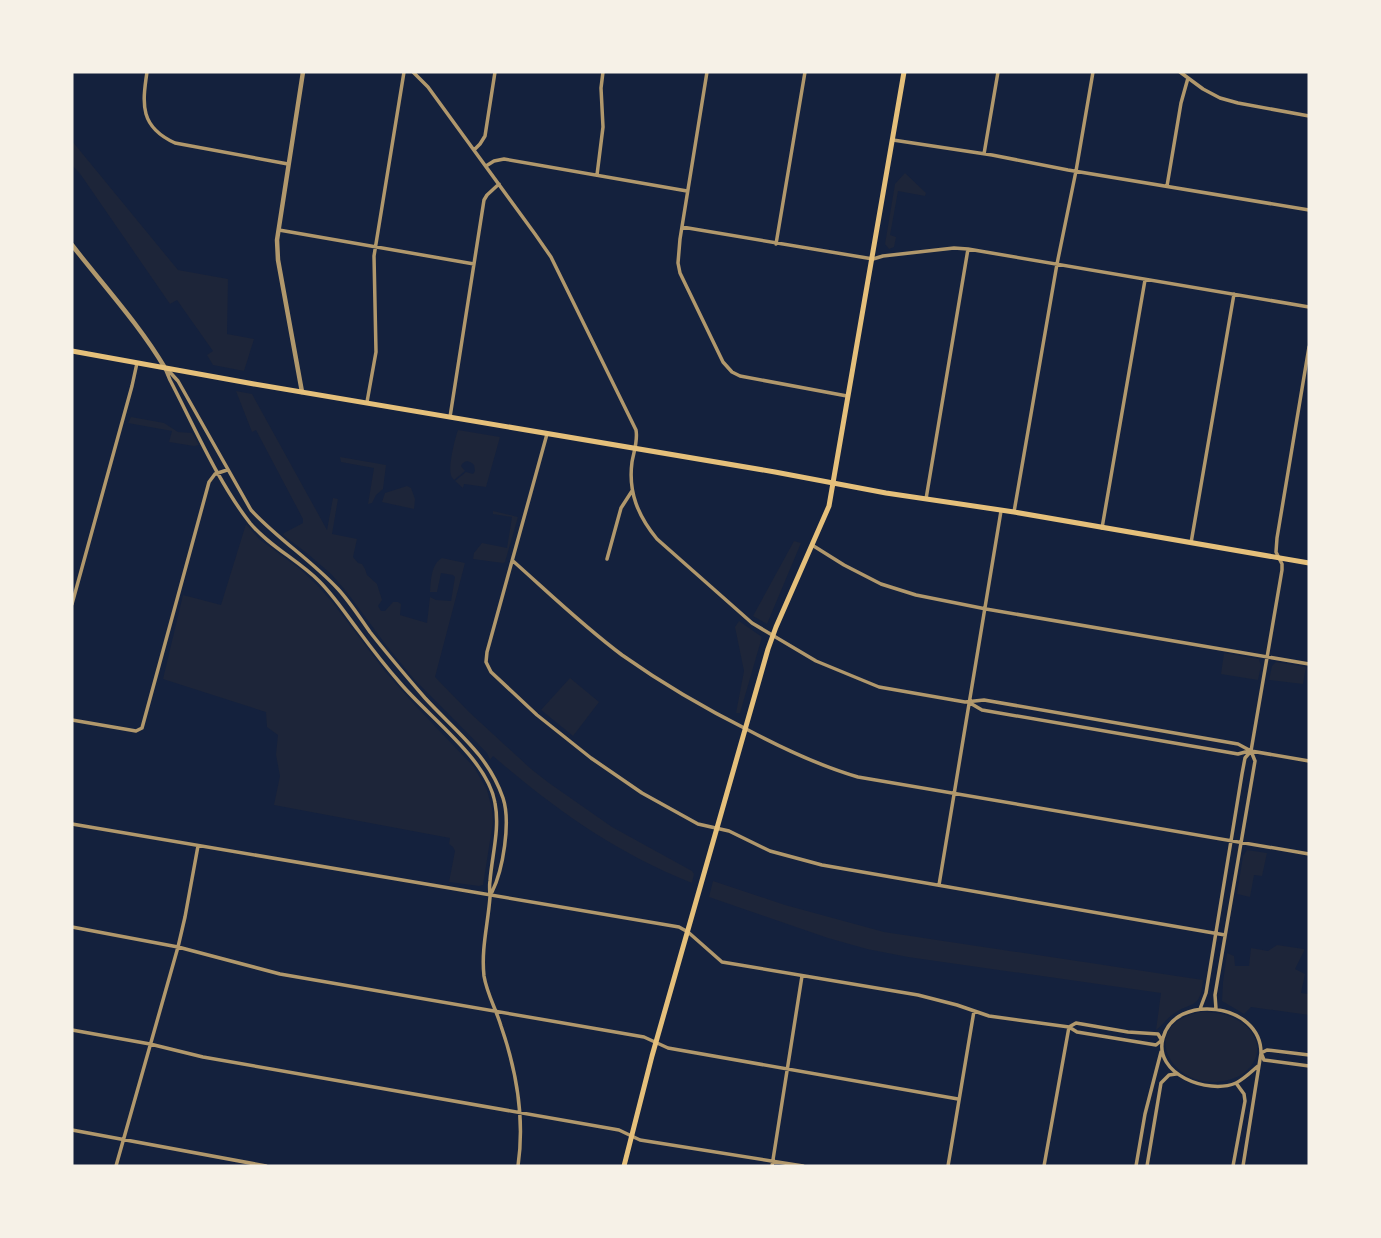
<svg xmlns="http://www.w3.org/2000/svg" width="1381" height="1238" font-family="Ubuntu,sans-serif">
	<rect width="100%" height="100%" fill="#14213d"/>
	<!-- green -->
	<path fill="#1d2539" d="M 72,141 L 178,270 L 228,279 L 227,334 L 254,339 L 244,371 L 213,365 L 207,355 L 213,351 L 208,344 L 177,300 L 170,304 L 81,175 L 72,165 Z
		M 905,173 L 926,193 L 925,196 L 898,191 L 890,235 L 896,237 L 894,247 L 889,249 L 885,244 L 895,184 Z
		M 236,391 L 252,394 L 327,530 L 333,498 L 338,499 L 332,534 L 357,539 L 353,557 L 358,563 L 362,564 L 365,569 L 367,575 L 377,584 L 382,600 L 378,606 L 381,611 L 385,611 L 393,602 L 398,602 L 401,604 L 400,615 L 427,623 L 430,597 L 436,600 L 451,601 L 455,577 L 453,575 L 441,573 L 437,592 L 430,592 C 431,580 431,564 442,558 L 465,563 L 435,677 L 469,712 L 531,769 L 549,783 L 612,827 L 692,871 L 694,874 L 692,883 C 615,852 556,810 493,756 L 490,760 L 487,753 L 413,678 L 386,645 L 346,591 L 331,574 L 308,554 L 283,535 L 284,533 L 303,523 L 303,519 L 256,430 L 252,432 Z
		M 131,417 L 164,423 L 178,432 L 192,433 L 199,445 L 194,446 L 169,442 L 172,431 L 128,423 Z
		M 458,430 L 500,437 L 486,487 L 464,484 L 463,488 L 455,481 L 466,472 L 473,474 L 475,471 L 474,465 C 469,460 464,460 461,466 L 465,471 L 454,480 C 453,478 451,477 451,475 C 448,467 455,438 458,430 Z
		M 340,457 L 386,465 L 383,489 L 376,495 L 372,503 L 368,504 L 374,468 L 341,462 Z
		M 407,486 L 411,488 L 415,499 L 414,509 L 382,502 L 385,493 Z
		M 493,511 L 518,517 L 505,562 L 503,563 L 473,559 L 474,553 L 482,543 L 507,548 L 512,517 L 493,514 Z
		M 246,524 L 259,539 L 300,569 L 317,585 L 333,603 L 384,670 L 412,702 L 474,767 L 487,790 L 492,809 L 493,822 L 483,885 L 479,886 L 449,882 L 455,851 L 453,847 L 449,844 L 450,838 L 274,805 L 280,776 L 276,755 L 278,735 L 267,727 L 266,712 L 163,679 L 183,595 L 221,605 Z
		M 794,541 L 801,543 L 767,624 L 753,616 Z
		M 739,621 L 762,637 L 740,713 L 736,713 L 744,671 L 735,627 Z
		M 1224,653 L 1259,659 L 1261,666 L 1258,680 L 1221,674 Z
		M 1276,662 L 1306,667 L 1303,684 L 1269,680 L 1272,666 Z
		M 570,678 L 599,702 L 573,736 L 541,710 Z
		M 1247,850 L 1267,853 L 1262,876 L 1254,875 L 1250,897 L 1237,894 L 1243,856 Z
		M 713,881 L 785,905 L 884,932 L 1203,980 C 1200,1011 1192,1000 1172,1015 C 1166,1019 1162,1026 1156,1030 L 1161,993 L 908,957 L 867,949 L 828,938 L 709,897 Z
		M 1277,945 L 1304,949 L 1304,951 L 1295,969 L 1305,974 L 1301,993 L 1309,994 L 1309,1015 L 1251,1007 L 1244,1014 L 1222,1001 L 1223,982 L 1227,953 L 1234,956 L 1235,966 L 1249,966 L 1251,948 L 1268,951 Z
		M 1201,1012 C 1217,1012 1235,1015 1247,1027 C 1268,1048 1254,1074 1228,1080 C 1174,1095 1133,1025 1201,1012 Z"/>
	<g fill="none" stroke-linecap="round" stroke-linejoin="round">
		<!-- minor -->
		<path stroke="#b1986c" stroke-width="3.5" d="M 147,72 C 142,105 140,127 175,143 L 288,164
			M 413,72 L 428,87 L 535,234 L 551,257 L 636,430 C 638,441 634,451 632,462 C 628,492 638,516 657,539 L 752,623 L 816,661 L 879,687 L 965,702 L 984,700 L 1238,744 L 1251,751 L 1309,761
			M 707,72 L 680,239 L 678,263 L 680,273 L 723,362 L 732,372 L 740,376 L 847,396
			M 1180,72 L 1203,89 L 1220,98 L 1238,103 L 1309,116
			M 893,140 L 992,155 L 1068,170 L 1309,210
			M 474,150 L 480,144 L 485,136 L 495,72
			M 984,154 L 998,72
			M 486,166 L 494,161 L 504,159 L 687,191
			M 597,175 L 603,127 L 601,88 L 603,72
			M 1167,186 L 1181,103 L 1188,78
			M 682,227 L 873,259 L 883,256 L 954,248 L 968,249 L 1309,307
			M 279,230 L 474,264
			M 776,244 L 805,72
			M 165,368 L 170,380 C 194,426 218,482 250,523 C 269,546 298,560 319,581 C 334,596 345,613 358,630 C 372,649 386,667 401,684 C 429,717 488,760 495,803 C 500,829 492,855 490,881 C 489,887 490,892 490,897 C 488,924 481,949 484,976 C 487,994 496,1009 501,1026 C 517,1072 525,1118 518,1166
			M 167,369 L 178,381 L 251,510 C 278,539 311,560 338,589 C 350,602 360,618 370,632 C 388,655 406,676 425,698 C 455,731 488,754 503,798 C 511,822 503,870 492,892
			M 367,402 L 376,352 L 374,256 L 404,72
			M 450,417 L 484,200 L 487,195 L 499,184
			M 547,434 L 487,652 L 486,662 L 491,672 L 537,715 L 591,758 L 642,793 L 698,824 L 729,831 L 770,851 L 822,865 L 1225,935
			M 926,499 L 968,249
			M 1014,512 L 1057,264 L 1076,171 L 1093,72
			M 1102,528 L 1145,280
			M 1191,543 L 1234,294
			M 812,545 L 844,565 L 881,584 L 916,595 L 986,609 L 1309,664
			M 607,559 L 621,508 L 632,491
			M 513,561 C 549,593 583,626 622,655 C 663,684 706,709 750,731 C 786,750 820,766 858,777 L 1309,854
			M 72,604 L 132,386 L 137,363
			M 970,703 L 982,710 L 1238,754 L 1249,751
			M 72,720 L 136,731 L 142,728 L 209,482 L 215,474 L 227,470
			M 72,824 L 679,927 L 688,932 L 722,962 L 918,995 L 957,1005 L 989,1016 L 1069,1027 L 1077,1032 L 1156,1045 L 1162,1040
			M 939,885 L 1001,511
			M 72,927 L 178,947 L 280,974 L 644,1037 L 668,1048 L 958,1099
			M 1200,1009 L 1206,993 L 1242,774 L 1245,758 L 1251,751 L 1282,570 L 1282,564 L 1276,552 L 1277,538 L 1309,347
			M 1216,1009 L 1215,995 L 1255,761 L 1251,751
			M 1069,1027 L 1076,1023 L 1128,1032 L 1158,1034 L 1161,1039
			M 72,1030 L 150,1044 L 203,1057 L 619,1130 L 640,1140 L 803,1166
			M 1261,1053 L 1267,1050 L 1309,1055
			M 1262,1055 L 1264,1060 L 1309,1066
			M 72,1130 L 266,1166
			M 116,1166 L 178,947 L 185,917 L 198,846
			M 772,1166 L 802,976
			M 948,1166 L 974,1011
			M 1044,1166 L 1069,1027
			M 1136,1166 L 1145,1114 L 1161,1052
			M 1147,1166 L 1161,1083 L 1169,1075 L 1176,1074
			M 1233,1166 L 1245,1101 L 1244,1094 L 1236,1083
			M 1243,1166 L 1261,1053 C 1261,1002 1174,993 1163,1038 C 1153,1074 1208,1095 1236,1083 C 1244,1079 1251,1072 1258,1066"/>
		<!-- tertiary -->
		<path stroke="#b1986c" stroke-width="4.5" d="M 72,245 C 103,285 139,324 165,368
			M 302,392 L 278,260 L 277,240 L 303,72"/>
		<!-- secondary -->
		<path stroke="#e5c07b" stroke-width="5" d="M 624,1166 L 652,1056 L 768,649 L 776,627 L 829,506 L 904,72"/>
		<!-- primary -->
		<path stroke="#e5c07b" stroke-width="5" d="M 72,351 L 254,384 L 775,472 L 886,493 L 1014,512 L 1309,563"/>
	</g>
	<!-- border -->
	<rect width="1381" height="1238" fill="none" stroke="#f6f1e7" stroke-width="147"/>
</svg>
